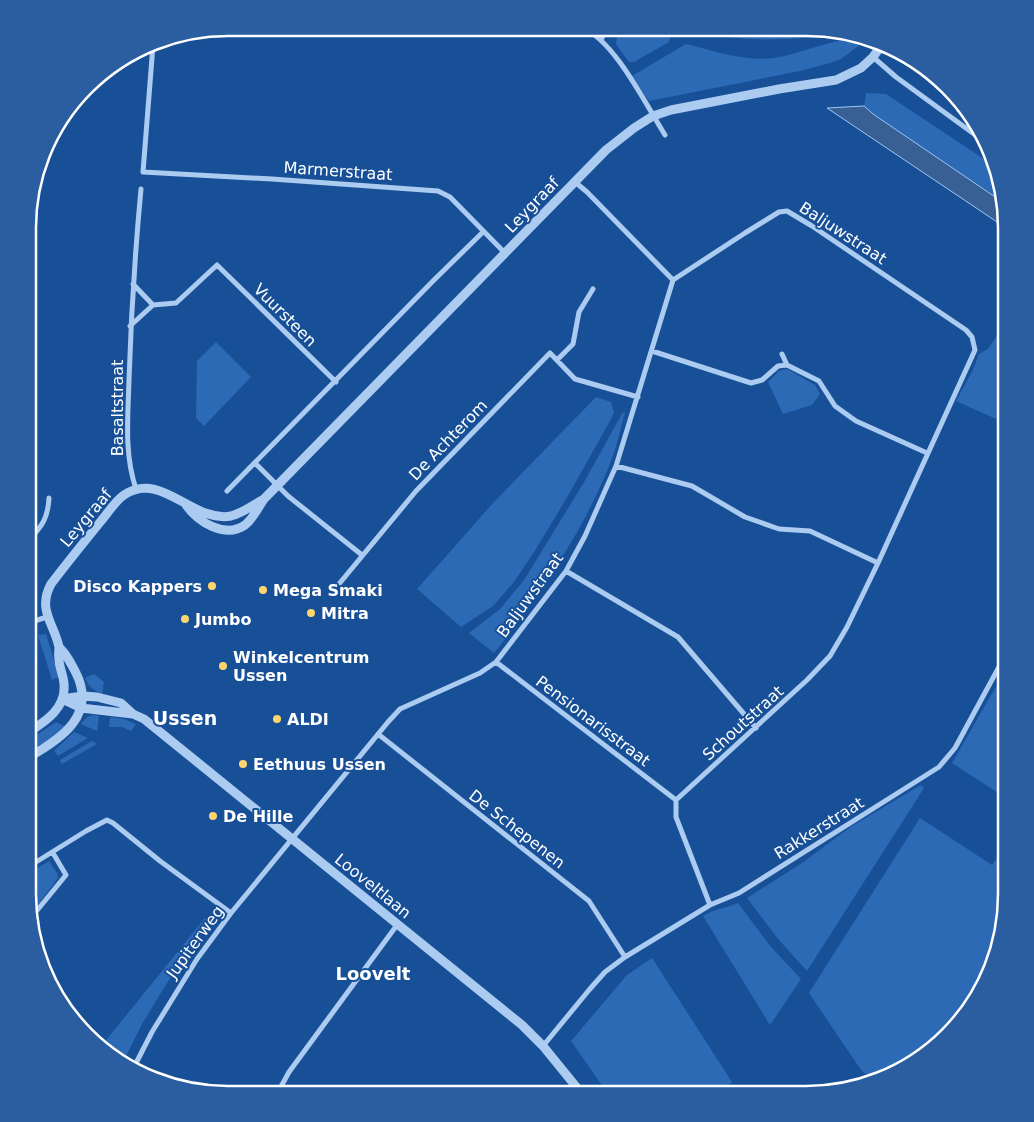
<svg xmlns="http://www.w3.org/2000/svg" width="1034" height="1122" font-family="'DejaVu Sans',sans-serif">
	<rect width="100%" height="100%" fill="#185098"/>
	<!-- green -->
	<path fill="#2c6ab6" d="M 618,29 L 637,29 L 671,35 L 669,42 L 634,62 L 629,62 L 616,44 Z
		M 718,29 L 831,29 L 841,32 C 799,41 758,42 715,35 Z
		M 846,40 L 863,40 L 861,44 L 841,59 L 830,63 L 800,71 L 649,101 L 632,76 L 686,44 C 714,51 746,62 774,58 C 799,54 821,43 846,40 Z
		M 866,93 L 886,94 L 996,167 L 1004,203 L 873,114 L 864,106 Z
		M 1006,322 L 1006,442 L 999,439 L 1005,423 L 956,401 L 973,370 L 979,354 L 988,349 Z
		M 216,342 L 251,377 L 204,426 L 196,418 L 197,361 Z
		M 787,369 L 815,385 L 820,394 L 812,405 L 783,414 L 768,382 L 779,371 Z
		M 596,397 L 611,402 L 614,412 L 611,419 L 569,494 L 536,549 L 514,582 L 493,606 L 461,627 L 417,589 L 494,502 Z
		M 623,412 L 625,413 C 620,429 617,446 611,461 C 584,531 540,594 494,653 L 469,633 L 500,609 L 524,580 L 583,484 Z
		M 46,634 L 59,677 L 52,680 L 38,635 Z
		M 94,674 L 104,682 L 102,694 C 93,690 89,687 85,678 Z
		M 998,683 L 1006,687 L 1006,798 L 952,763 Z
		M 93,715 L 99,716 L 97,731 L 81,724 L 87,717 Z
		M 110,717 L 124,719 L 136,724 L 131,731 L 122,727 L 109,727 Z
		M 56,722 L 66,727 L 55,736 L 29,751 L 29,740 Z
		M 74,732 L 88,738 L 58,756 L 54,751 Z
		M 92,741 L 97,744 L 62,764 L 60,760 Z
		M 921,785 L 924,788 L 807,971 L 779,940 L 747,898 L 802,863 L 852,826 Z
		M 920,818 L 992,865 L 1006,845 L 1006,906 L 979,994 L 917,1061 L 897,1071 L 873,1076 L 864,1073 L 859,1067 L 809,993 Z
		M 49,861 L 57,873 L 58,878 L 30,915 L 28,906 L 28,874 Z
		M 738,903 L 771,947 L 801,979 L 770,1025 L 703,916 C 713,909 727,908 738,903 Z
		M 205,918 L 210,922 L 167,983 L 142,1024 L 124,1060 L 120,1060 L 103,1044 Z
		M 652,958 L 732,1082 L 721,1094 L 608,1094 L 571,1041 L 627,975 Z"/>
	<!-- water -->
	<path fill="#396095" stroke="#9fc6f3" d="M 864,106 L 873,114 L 1004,203 L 1006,228 L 827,108 Z"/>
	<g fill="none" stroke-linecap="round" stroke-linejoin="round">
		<!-- minor -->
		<path stroke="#accbf1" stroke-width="5" d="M 582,28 C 614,39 647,107 665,135
			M 601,40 L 606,29
			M 153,45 L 143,172 L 272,179 L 438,191 L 450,197 L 505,253
			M 873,57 L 896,77 L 985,142
			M 575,182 L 587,192 L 673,280
			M 153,305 L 176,303 L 217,265 L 336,382
			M 130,326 L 153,305 L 133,284
			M 652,351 L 751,383 L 762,380 L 778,366 L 787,365 L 819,381 L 835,406 L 856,421 L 927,453
			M 782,354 L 787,365
			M 557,360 L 573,344 L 579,312 L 593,289
			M 255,463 L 288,496 L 362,555
			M 616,466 L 692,486 L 745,517 L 779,529 L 810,531 L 878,563
			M 136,489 C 124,454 128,417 129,380 C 131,316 135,253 141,189
			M 227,491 L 434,280 L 483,232
			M 30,539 C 43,525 48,517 49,498
			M 566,571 L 678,637 L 756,728
			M 339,584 L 416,491 L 550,353 L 575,379 L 638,397
			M 29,621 L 31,622 L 47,617
			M 496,662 L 676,800
			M 378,734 L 589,901 L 625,957
			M 28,867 L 86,831 L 107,820 L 113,823 L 160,861 L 231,913
			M 30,919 L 66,875 L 53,853
			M 543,1046 L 589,990 L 605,972 L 625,957 L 710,905 L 739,893 L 939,767 L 955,748 L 1006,654
			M 133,1069 L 152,1032 L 197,959 L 231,913 L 388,722 L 400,709 L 480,673 L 496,662 L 566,571 L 585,536 L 616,466 L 673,280 L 745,233 L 779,212 L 787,211 L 812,226 L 966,330 L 972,337 L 975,350 L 878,563 L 847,627 L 830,656 L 807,680 L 676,800 L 676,817 L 710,905
			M 277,1094 L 289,1072 L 397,925"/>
		<!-- tertiary -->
		<path stroke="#accbf1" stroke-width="9" d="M 186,505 C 198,522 225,539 245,525 C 253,519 258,508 264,499 L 606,150 L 634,128 L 653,116 L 671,110 L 779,89 L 836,80 L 861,68 L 873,57 L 881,46
			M 62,699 L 83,696 L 97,697 L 121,703 L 133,714 L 144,719 L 522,1025 L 543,1046 L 582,1094
			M 62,699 L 81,708 L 133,714
			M 29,732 C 46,721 66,708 64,685 C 64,676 59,668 59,659 C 58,655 59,651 59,647 C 54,623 37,610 51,584 C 67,563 84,542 101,521 C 108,513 115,501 124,495 C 162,470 192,523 231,516 C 242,513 252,506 262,500
			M 29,757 C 61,739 97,715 76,673 C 71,663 67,655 59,647"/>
	</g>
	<!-- markers -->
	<g fill="#ffd56d" stroke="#185098" stroke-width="2">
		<circle cx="212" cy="586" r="5"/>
		<circle cx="263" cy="590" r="5"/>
		<circle cx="311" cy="613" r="5"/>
		<circle cx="185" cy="619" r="5"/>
		<circle cx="223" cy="666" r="5"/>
		<circle cx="277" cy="719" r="5"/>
		<circle cx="243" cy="764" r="5"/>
		<circle cx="213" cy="816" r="5"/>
	</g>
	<g text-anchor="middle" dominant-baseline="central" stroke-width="4" stroke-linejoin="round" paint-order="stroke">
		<!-- street labels -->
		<g font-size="16" fill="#fff" stroke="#185098">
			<text transform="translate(338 171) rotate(4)">Marmerstraat</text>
			<text transform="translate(532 205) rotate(-46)">Leygraaf</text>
			<text transform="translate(843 233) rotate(33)">Baljuwstraat</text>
			<text transform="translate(285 315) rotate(45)">Vuursteen</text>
			<text transform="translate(117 408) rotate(-90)">Basaltstraat</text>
			<text transform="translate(448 440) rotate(-46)">De Achterom</text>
			<text transform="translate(86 518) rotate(-50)">Leygraaf</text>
			<text transform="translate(530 595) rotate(-54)">Baljuwstraat</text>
			<text transform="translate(593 721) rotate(37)">Pensionarisstraat</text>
			<text transform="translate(743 723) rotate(-42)">Schoutstraat</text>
			<text transform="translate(819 828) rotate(-32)">Rakkerstraat</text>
			<text transform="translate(517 829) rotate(38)">De Schepenen</text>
			<text transform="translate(373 886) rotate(39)">Looveltlaan</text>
			<text transform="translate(195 942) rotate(-54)">Jupiterweg</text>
		</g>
		<!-- poi labels -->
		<g font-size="16" font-weight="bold" fill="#fff" stroke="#185098" text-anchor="start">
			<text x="202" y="586" text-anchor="end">Disco Kappers</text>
			<text x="273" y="590">Mega Smaki</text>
			<text x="321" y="613">Mitra</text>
			<text x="195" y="619">Jumbo</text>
			<text x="233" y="657">Winkelcentrum<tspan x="233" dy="18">Ussen</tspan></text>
			<text x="287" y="719">ALDI</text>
			<text x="253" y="764">Eethuus Ussen</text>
			<text x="223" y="816">De Hille</text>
		</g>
		<!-- neighbourhood labels -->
		<g font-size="18" font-weight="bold" fill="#fff" stroke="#185098">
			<text x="373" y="973">Loovelt</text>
		</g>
		<!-- quarter labels -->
		<g font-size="19" font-weight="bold" fill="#fff" stroke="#185098">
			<text x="185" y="718">Ussen</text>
		</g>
	</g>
	<!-- crop -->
	<path d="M0 0H1034V1122H0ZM228 36H806A192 192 0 0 1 998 228V894A192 192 0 0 1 806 1086H228A192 192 0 0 1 36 894V228A192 192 0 0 1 228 36Z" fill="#2a5ea0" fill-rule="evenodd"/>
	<path fill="none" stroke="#fff" stroke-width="2.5" d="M228 36H806A192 192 0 0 1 998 228V894A192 192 0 0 1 806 1086H228A192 192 0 0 1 36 894V228A192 192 0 0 1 228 36Z"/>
</svg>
